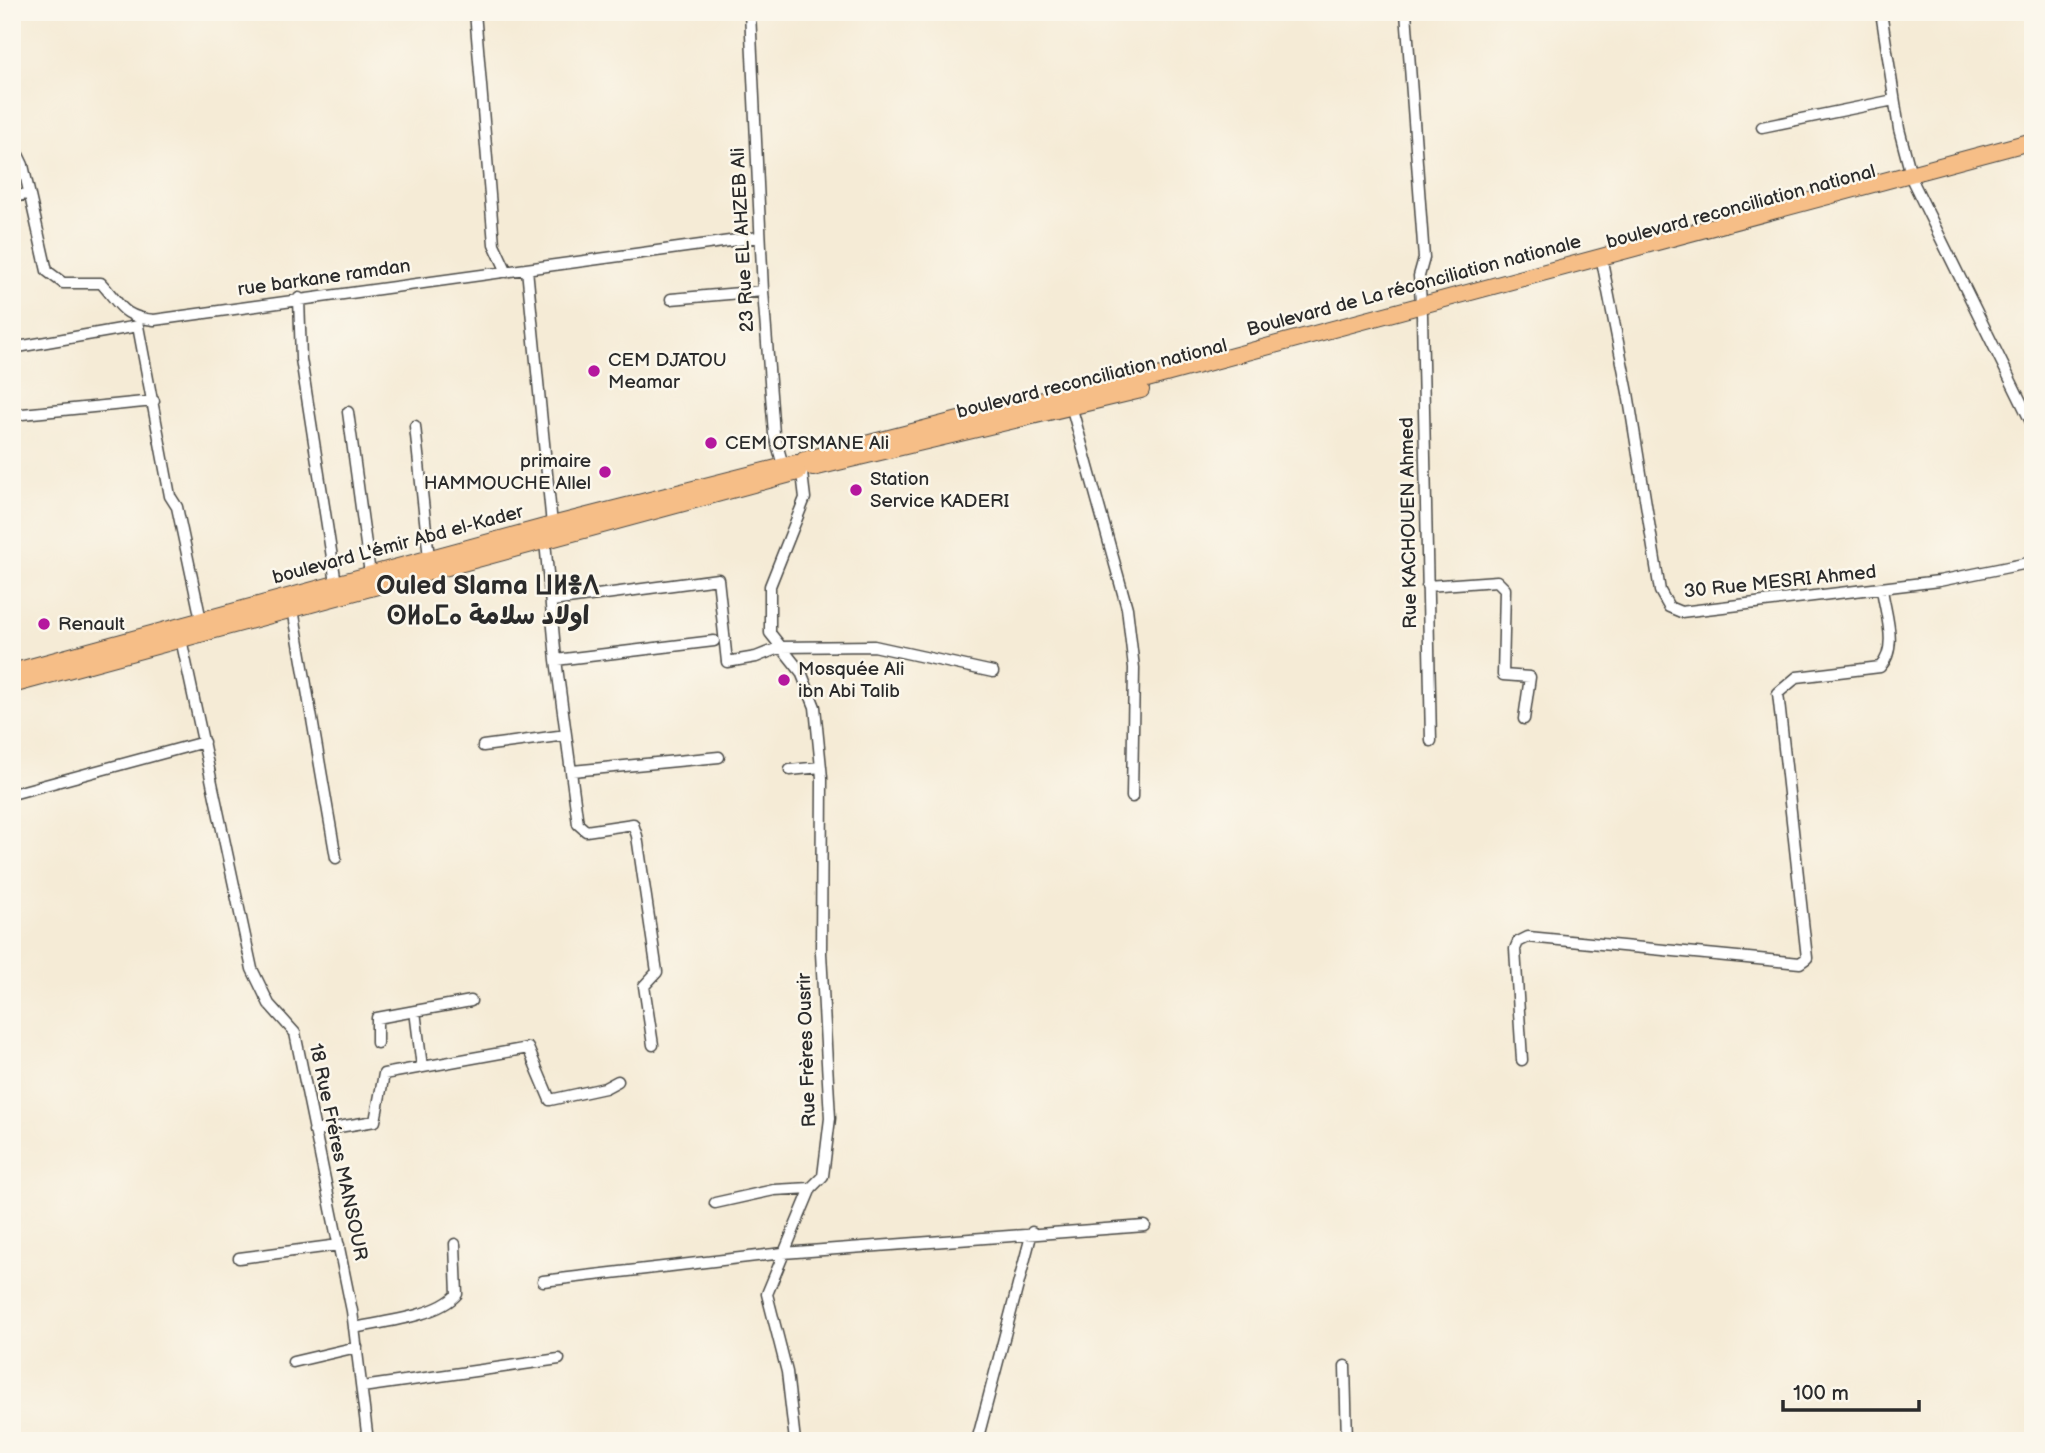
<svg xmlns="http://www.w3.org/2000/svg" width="2045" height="1453" font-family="'Balsamiq Sans','Playpen Sans Arabic','Noto Sans Tifinagh',sans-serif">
	<rect width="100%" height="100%" fill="#fbf7ec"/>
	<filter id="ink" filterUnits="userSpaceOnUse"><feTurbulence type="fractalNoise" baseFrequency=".0143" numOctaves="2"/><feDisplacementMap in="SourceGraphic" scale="14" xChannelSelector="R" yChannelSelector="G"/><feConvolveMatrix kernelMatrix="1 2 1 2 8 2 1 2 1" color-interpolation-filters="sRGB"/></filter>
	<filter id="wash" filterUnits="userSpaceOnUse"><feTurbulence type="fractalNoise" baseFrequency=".00686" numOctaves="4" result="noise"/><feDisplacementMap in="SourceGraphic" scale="28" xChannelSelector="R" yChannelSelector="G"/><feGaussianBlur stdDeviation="1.57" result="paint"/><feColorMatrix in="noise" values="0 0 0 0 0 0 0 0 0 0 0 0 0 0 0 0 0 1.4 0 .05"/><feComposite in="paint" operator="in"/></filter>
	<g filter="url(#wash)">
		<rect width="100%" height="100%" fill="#f5ebd6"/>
	</g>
	<g filter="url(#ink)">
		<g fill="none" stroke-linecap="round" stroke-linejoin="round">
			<!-- minor casing -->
			<g stroke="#494845" stroke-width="13">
				<path id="minor" d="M 475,12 L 494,244 L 507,272
					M 750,12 L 763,291 L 774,434 L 783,465
					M 1406,12 L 1424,258 L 1419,276 L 1422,315 L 1431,741
					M 1881,12 L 1899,129 L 1913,182 L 2033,426
					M 1762,127 L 1894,100
					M 12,142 L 23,165 L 47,271 L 63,283 L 101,283 C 121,305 122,317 154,320 L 759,237
					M 12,198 L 29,193
					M 1603,266 L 1628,393 L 1660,591 L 1669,607 L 1681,612 L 1939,581 L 2033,562
					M 527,269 L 552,525
					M 299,298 L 301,359 L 336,583
					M 671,299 L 763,291
					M 12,348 L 138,326 L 170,496 L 177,507 L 201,620
					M 1072,409 L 1127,608 L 1134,668 L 1132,797
					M 348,412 L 370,574
					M 12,415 L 154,401
					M 415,426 L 429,558
					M 545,541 L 556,660 L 578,824 L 586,831 L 633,824 L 637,836 L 657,972 L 644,986 L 653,1045
					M 1427,586 L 1497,581 L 1505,589 L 1503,675 L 1530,677 L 1524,719
					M 552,601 L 718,579 L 727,662 L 756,657 L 781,647 L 874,646 L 993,672
					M 293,609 L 336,858
					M 181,639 L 252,969 L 269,1004 L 295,1033 L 352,1311 L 368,1441
					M 556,660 L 714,641
					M 483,746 L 566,735
					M 790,770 L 821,767
					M 572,771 L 719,757
					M 12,794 L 204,742
					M 377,1043 L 377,1018 L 415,1011
					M 1522,1060 L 1515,949 L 1518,942 L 1528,937 L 1800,963 L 1807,958 L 1778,693 L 1797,677 L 1880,667 C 1899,648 1885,613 1882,589
					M 422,1067 L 415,1011 L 471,1001
					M 314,1131 L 375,1121 L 384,1074 L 528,1048 L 550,1100 L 605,1088 L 618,1081
					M 715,1203 L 774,1190 L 811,1188
					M 239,1258 L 339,1245
					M 543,1281 L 783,1253 L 1145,1226
					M 354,1328 C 382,1322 439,1316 457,1294 L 455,1244
					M 293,1362 L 357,1347
					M 1345,1366 L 1347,1441
					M 362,1387 L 559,1359
					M 795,1441 L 787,1372 L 767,1294 L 811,1188 L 823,1176 L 830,1118 L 821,953 L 822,778 L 815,707 L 801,672 L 770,633 L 770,586 L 805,498 L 802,473
					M 977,1441 L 1032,1232"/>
			</g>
			<!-- highway casing -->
			<g stroke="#494845" stroke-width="18">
				<path id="highway" d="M 804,460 L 1013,406 L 1147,379 L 2033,141
					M 813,468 L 1141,390
					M 12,672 L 552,525 L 796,463
					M 12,685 L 798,472"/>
			</g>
			<!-- minor -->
			<use href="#minor" stroke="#fff" stroke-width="10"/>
			<!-- highway -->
			<use href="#highway" stroke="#f6be87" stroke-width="16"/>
		</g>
	</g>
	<!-- markers -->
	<g fill="#b5179e" stroke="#fbf7ec" stroke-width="2.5">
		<circle cx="594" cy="371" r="7"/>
		<circle cx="711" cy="443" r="7"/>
		<circle cx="605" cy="472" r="7"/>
		<circle cx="856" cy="490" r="7"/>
		<circle cx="44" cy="624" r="7"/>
		<circle cx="784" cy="680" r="7"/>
	</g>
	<g text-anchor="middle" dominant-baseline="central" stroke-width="5" stroke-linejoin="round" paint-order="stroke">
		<!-- street labels -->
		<g font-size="19" fill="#2b2b2b" stroke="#fbf7ec">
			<text transform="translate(1741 207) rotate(-15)">boulevard reconciliation national</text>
			<text transform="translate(743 240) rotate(-93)">23 Rue EL AHZEB Ali</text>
			<text transform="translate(324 278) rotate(-8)">rue barkane ramdan</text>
			<text transform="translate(1414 286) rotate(-15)">Boulevard de La réconciliation nationale</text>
			<text transform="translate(1092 379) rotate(-14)">boulevard reconciliation national</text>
			<text transform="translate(1409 523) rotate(-91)">Rue KACHOUEN Ahmed</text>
			<text transform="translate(398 545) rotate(-15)">boulevard L'émir Abd el-Kader</text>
			<text transform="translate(1780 582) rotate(-6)">30 Rue MESRI Ahmed</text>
			<text transform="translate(807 1050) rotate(-92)">Rue Frères Ousrir</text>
			<text transform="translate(338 1152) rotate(78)">18 Rue Fréres MANSOUR</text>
		</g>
		<!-- poi labels -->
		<g font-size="19" fill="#2b2b2b" stroke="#fbf7ec" text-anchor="start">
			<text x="608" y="360">CEM DJATOU<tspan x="608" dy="22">Meamar</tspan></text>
			<text x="725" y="443">CEM OTSMANE Ali</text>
			<text x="591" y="461" text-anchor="end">primaire<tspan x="591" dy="22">HAMMOUCHE Allel</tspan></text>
			<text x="870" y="479">Station<tspan x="870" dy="22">Service KADERI</tspan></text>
			<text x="58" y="624">Renault</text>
			<text x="798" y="669">Mosquée Ali<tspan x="798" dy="22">ibn Abi Talib</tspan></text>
		</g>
		<!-- district labels -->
		<g font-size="26" font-weight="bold" fill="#2b2b2b" stroke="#fbf7ec">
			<text x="488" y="586">Ouled Slama ⵡⵍⴻⴷ<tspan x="488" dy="30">ⵙⵍⴰⵎⴰ اولاد سلامة</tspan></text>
		</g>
	</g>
	<!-- margin -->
	<rect width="2045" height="1453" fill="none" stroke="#fbf7ec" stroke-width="42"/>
	<!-- scale -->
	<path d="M1783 1400v10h136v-10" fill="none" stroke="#2b2b2b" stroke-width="3.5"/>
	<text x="1793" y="1400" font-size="21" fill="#2b2b2b" stroke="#fbf7ec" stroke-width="5" paint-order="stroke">100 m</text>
</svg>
